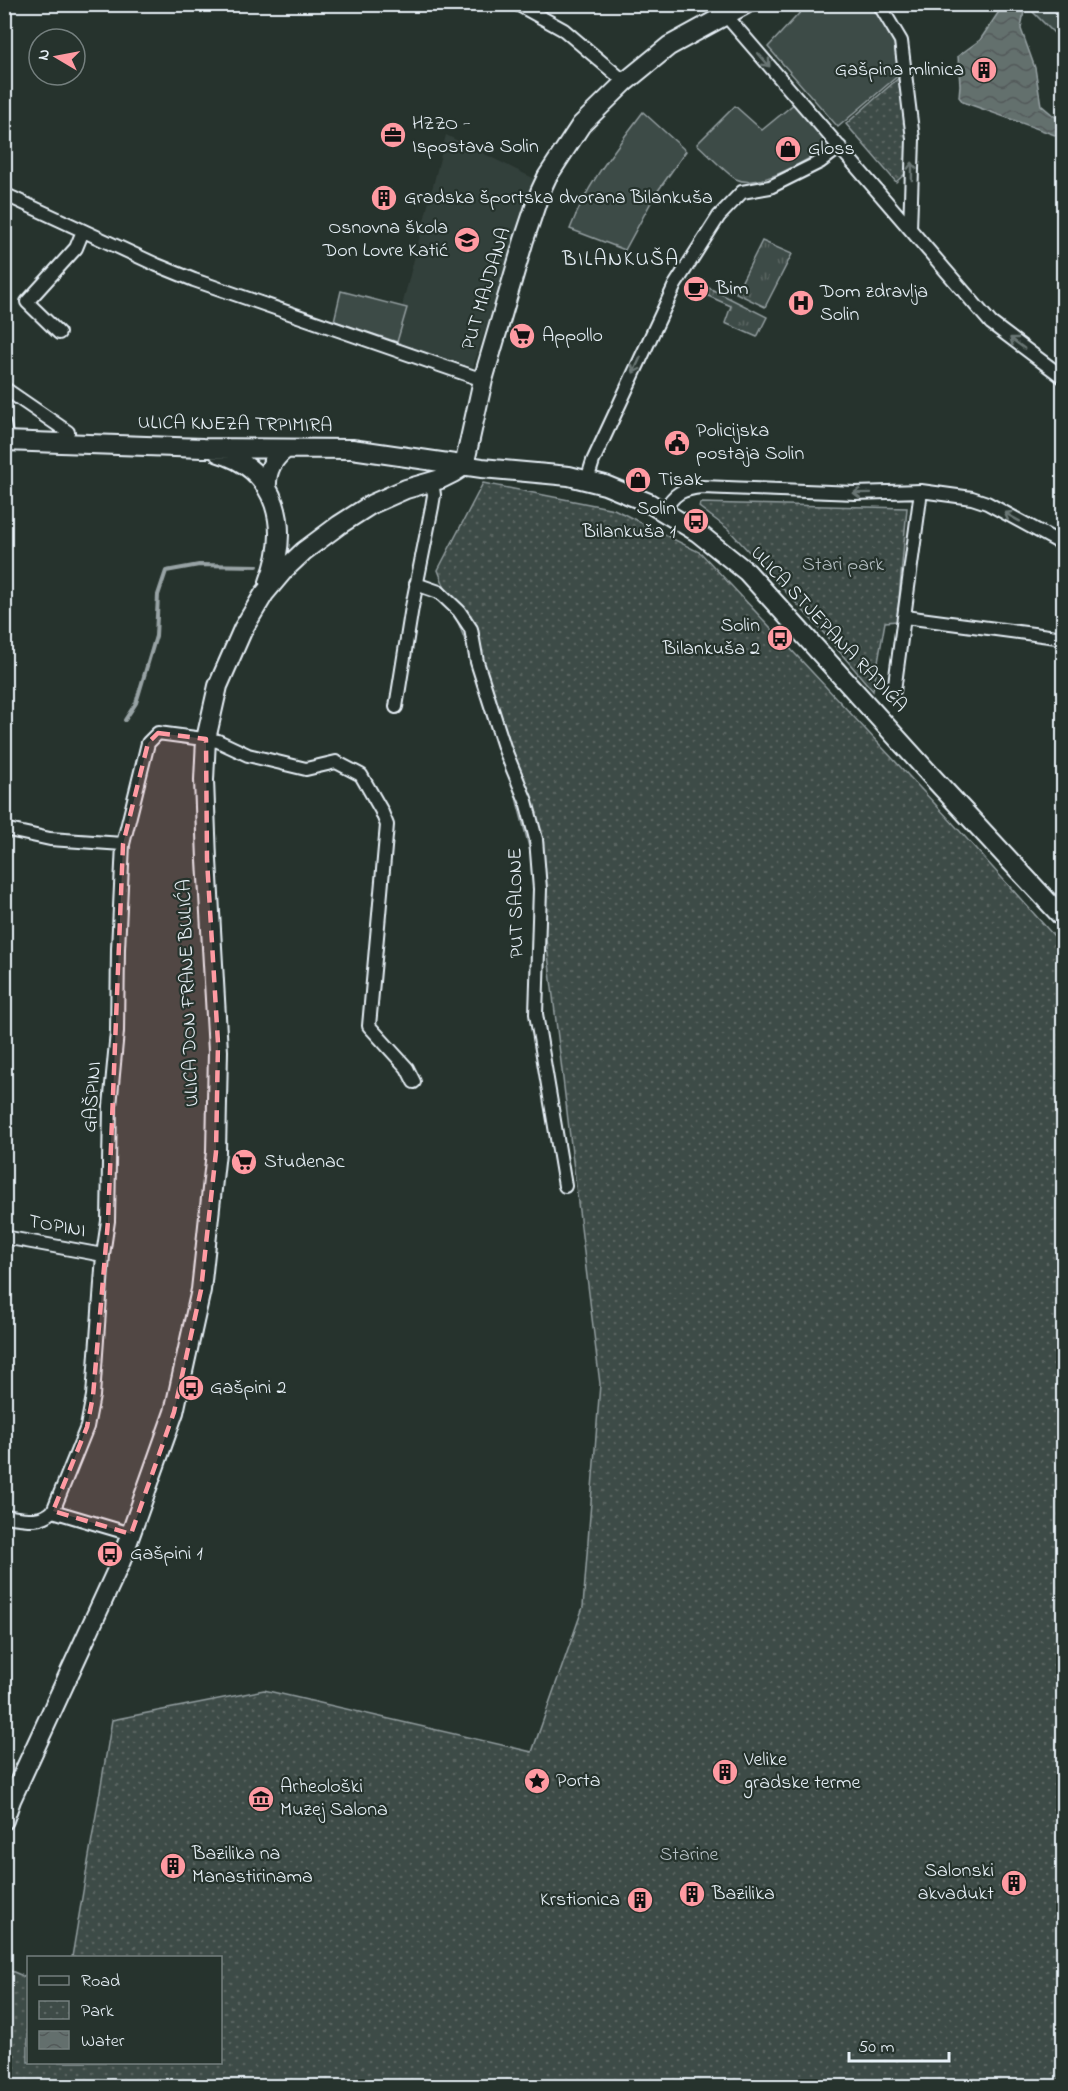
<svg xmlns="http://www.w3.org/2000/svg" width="1068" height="2091" font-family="'Indie Flower',sans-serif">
	<defs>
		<pattern id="grass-tufts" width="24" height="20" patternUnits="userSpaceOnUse" patternTransform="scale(1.5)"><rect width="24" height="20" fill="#3e4b47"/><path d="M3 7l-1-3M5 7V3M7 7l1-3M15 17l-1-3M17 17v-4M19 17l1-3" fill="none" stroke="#5a6562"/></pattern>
		<pattern id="park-dots" width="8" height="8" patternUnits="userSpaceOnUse" patternTransform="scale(1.5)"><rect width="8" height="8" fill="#3e4b47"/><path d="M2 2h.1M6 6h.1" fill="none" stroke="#5a6562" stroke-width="1.8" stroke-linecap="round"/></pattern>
		<pattern id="water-waves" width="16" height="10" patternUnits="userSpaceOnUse" patternTransform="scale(1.5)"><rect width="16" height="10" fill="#636f6d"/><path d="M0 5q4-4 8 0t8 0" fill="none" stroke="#535a5a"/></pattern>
	</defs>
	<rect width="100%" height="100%" fill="#26332d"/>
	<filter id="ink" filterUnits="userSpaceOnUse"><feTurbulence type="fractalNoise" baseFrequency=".0167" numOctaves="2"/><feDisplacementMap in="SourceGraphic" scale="12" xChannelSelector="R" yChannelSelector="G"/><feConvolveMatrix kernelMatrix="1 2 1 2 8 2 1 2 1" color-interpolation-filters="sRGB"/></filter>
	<g filter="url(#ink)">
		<!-- built -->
		<path fill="#333f3a" d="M 446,135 L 535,179 L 473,367 L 398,344 L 403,302 Z"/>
		<!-- grass -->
		<path fill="url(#grass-tufts)" stroke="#939ea0" stroke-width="1.5" d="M 1036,5 L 1063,5 L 1063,42 L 1033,12 Z
			M 762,241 L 792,254 L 765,307 L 736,293 Z
			M 709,288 L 767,317 L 757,337 L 725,323 L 731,306 L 706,295 Z"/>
		<!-- park -->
		<path fill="url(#park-dots)" stroke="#939ea0" stroke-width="1.5" d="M 901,76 L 909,142 L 907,172 L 896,182 L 846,124 Z
			M 483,483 L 614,509 L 701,553 L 949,819 L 1063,946 L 1063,2086 L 18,2086 L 5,2083 L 4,1968 L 28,1978 L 28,2062 L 220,2062 L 220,1958 L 72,1957 L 112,1720 L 264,1690 L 532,1752 L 583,1607 L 600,1384 L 540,889 L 496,721 L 438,570 Z
			M 700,503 L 907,508 L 897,621 L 885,622 L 873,691 L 821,630 L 728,529 L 699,507 Z"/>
		<!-- garden -->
		<path fill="#3e4b47" stroke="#939ea0" stroke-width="1.5" d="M 807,5 L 876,5 L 897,42 L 901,73 L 838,127 L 768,47 Z
			M 795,103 L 833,145 C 812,156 760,191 736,179 C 726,173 707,153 697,144 L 735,106 L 762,130 Z
			M 643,112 L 686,151 L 655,195 L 625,250 L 570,229 C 588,182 614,151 643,112 Z
			M 341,291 L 407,308 L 397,342 L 334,321 Z"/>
		<!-- water -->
		<path fill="url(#water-waves)" stroke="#98a3a5" stroke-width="1.5" d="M 1004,4 L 1025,5 L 1021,29 L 1035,68 L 1041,105 L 1054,116 L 1063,121 L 1063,138 L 963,102 L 959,97 L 960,85 L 958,56 L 980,40 Z"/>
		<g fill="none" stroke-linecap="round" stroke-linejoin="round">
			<!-- stream -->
			<path stroke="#98a3a5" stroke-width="4" d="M 125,720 L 136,703 L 156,636 L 158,595 L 166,571 L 199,565 L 257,566"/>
			<!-- street casing -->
			<g stroke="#e8f1f8" stroke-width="16">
				<path id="street" d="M 517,4 L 564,30 L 625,82
					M 716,4 L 991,323 L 1064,378
					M 879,4 L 901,41 L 913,139 L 910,229
					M 4,194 L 157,265 L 194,280 L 483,380
					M 59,333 L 27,302 L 76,248 L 83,231
					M 4,388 L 68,432
					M 4,424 L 7,441
					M 587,480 L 593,461 L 675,285 L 719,216 L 742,192 L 770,187 L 820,162 L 840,147
					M 664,511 C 674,493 682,489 702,487 L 855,493 L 921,491 L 972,498 L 987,503 L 1064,545
					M 416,584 L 439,592 L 459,611 L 471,629 L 477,662 L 505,750 L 526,801 L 536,839 L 540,889 L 536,1014 L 565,1186
					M 905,617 L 1064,638
					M 894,691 L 921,491
					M 396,707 L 412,607 L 432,507 L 434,495 L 432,481
					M 4,829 L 50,839 L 123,844
					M 4,1237 L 103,1255
					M 53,1511 L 131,1534
					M 4,1516 C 22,1518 39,1524 53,1511 L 87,1427 L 93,1396 L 103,1255 L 108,1221 L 110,1106 L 117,1032 L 118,949 L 123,844 L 148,743 L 158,733 L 218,741 L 248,755 L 306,769 L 336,762 L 361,775 L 381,810 L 387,825 L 369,1026 L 407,1068 L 414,1082"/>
			</g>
			<!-- secondary casing -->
			<g stroke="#e8f1f8" stroke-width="22">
				<path id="secondary" d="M 4,441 L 203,448 L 352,449 L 482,468 L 569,476 L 605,485 L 649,503 L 697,532 L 747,572 L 935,780 L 1064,919
					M 219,453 C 279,471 290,529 269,582
					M 464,466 L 483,380 L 524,240 L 540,192 L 547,177 L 581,125 L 625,82 L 669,46 L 746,4
					M 267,488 C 266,472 273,458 286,449
					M 4,1820 L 11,1800 L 121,1561 L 174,1412 L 201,1290 L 216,1152 L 218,1051 L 207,860 L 204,780 L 206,739 L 218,686 L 243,629 L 264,594 L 285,569 L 304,551 L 339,525 L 372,504 L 406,489 L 441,479 L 453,473 L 464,466"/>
			</g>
			<!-- street -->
			<use href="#street" stroke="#26332d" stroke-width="12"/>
			<!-- secondary -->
			<use href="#secondary" stroke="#26332d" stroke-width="18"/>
		</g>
		<!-- one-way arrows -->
		<defs><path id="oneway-shaft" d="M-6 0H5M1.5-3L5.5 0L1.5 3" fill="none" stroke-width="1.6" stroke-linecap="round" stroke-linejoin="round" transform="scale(1.5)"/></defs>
		<g stroke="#6a7674">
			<use href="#oneway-shaft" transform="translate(764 60) rotate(49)"/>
			<use href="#oneway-shaft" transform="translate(912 171) rotate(-89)"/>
			<use href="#oneway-shaft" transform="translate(1017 343) rotate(-143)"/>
			<use href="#oneway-shaft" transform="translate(637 365) rotate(115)"/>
			<use href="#oneway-shaft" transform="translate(862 493) rotate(179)"/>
			<use href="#oneway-shaft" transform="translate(1012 517) rotate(-151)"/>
		</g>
	</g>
	<!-- marked area -->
	<path fill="#ff9aa2" fill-opacity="0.2" stroke="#ff9aa2" stroke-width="4.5" stroke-dasharray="12 8" stroke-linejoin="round" d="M 158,733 L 206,739 L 207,860 L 218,1043 L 216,1152 L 201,1290 L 174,1412 L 131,1534 L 53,1511 L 87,1427 L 93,1396 L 108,1221 L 123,844 L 148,743 Z"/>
	<!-- icons -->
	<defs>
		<g id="building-disc" transform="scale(1.35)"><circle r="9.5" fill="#ff9aa2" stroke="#26332d"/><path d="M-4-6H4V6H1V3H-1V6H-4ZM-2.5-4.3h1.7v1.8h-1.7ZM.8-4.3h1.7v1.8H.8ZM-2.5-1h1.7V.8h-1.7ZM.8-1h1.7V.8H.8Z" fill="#111"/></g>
		<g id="office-disc" transform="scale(1.35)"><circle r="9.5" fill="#ff9aa2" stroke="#26332d"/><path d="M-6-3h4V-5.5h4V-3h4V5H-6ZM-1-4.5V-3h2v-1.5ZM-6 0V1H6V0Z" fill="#111"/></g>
		<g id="shop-disc" transform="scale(1.35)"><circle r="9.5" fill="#ff9aa2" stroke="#26332d"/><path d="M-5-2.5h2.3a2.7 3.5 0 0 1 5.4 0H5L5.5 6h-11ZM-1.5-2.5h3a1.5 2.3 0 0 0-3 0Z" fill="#111"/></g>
		<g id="school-disc" transform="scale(1.35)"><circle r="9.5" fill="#ff9aa2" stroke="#26332d"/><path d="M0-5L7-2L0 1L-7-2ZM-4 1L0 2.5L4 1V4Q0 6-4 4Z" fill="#111"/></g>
		<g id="cafe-disc" transform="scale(1.35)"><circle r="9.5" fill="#ff9aa2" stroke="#26332d"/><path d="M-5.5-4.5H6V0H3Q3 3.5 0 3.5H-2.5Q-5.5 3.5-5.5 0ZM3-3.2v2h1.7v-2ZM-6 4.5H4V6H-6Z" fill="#111"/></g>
		<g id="hospital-disc" transform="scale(1.35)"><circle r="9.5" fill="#ff9aa2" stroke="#26332d"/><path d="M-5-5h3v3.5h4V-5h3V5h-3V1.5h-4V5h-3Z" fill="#111"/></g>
		<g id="supermarket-disc" transform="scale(1.35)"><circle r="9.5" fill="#ff9aa2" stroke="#26332d"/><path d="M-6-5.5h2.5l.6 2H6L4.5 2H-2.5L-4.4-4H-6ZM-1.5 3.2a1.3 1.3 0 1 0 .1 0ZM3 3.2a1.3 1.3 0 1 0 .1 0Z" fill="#111"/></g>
		<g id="civic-disc" transform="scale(1.35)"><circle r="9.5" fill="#ff9aa2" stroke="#26332d"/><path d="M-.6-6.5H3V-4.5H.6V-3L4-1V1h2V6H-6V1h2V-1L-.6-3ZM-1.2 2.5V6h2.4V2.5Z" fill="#111"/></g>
		<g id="bus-disc" transform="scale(1.35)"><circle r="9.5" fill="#ff9aa2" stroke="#26332d"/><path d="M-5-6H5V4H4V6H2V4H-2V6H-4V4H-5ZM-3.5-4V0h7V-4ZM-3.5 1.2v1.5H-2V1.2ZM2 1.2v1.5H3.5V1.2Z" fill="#111"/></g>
		<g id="sight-disc" transform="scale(1.35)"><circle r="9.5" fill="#ff9aa2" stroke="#26332d"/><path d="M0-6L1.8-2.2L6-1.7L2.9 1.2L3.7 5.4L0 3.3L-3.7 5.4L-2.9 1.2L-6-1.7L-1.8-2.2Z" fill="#111"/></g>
		<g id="museum-disc" transform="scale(1.35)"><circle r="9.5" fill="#ff9aa2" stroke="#26332d"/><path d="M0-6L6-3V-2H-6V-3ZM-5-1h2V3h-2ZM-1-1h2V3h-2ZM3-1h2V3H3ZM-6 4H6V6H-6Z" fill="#111"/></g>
	</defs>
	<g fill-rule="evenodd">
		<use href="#building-disc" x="984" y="70"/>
		<use href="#office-disc" x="393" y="135"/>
		<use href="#shop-disc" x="788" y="149"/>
		<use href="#building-disc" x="384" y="198"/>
		<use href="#school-disc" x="467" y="240"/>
		<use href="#cafe-disc" x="696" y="289"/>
		<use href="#hospital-disc" x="801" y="303"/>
		<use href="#supermarket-disc" x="522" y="336"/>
		<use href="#civic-disc" x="677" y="443"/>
		<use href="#shop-disc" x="638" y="480"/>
		<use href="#bus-disc" x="696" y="521"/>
		<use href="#bus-disc" x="780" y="638"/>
		<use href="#supermarket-disc" x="244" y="1162"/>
		<use href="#bus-disc" x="191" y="1388"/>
		<use href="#bus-disc" x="110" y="1554"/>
		<use href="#building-disc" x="725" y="1772"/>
		<use href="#sight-disc" x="537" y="1781"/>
		<use href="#museum-disc" x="261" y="1799"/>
		<use href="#building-disc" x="173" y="1866"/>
		<use href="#building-disc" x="1014" y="1883"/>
		<use href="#building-disc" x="692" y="1894"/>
		<use href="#building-disc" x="640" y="1900"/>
	</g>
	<g text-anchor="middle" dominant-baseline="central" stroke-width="4.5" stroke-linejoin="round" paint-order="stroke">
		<!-- poi labels -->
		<g font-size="20" fill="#e8f1f8" stroke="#26332d" text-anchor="start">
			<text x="964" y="70" text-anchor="end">Gašpina mlinica</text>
			<text x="412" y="124">HZZO -<tspan x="412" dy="23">Ispostava Solin</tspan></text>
			<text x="808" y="149">Gloss</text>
			<text x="404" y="198">Gradska športska dvorana Bilankuša</text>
			<text x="448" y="228" text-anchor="end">Osnovna škola<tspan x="448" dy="23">Don Lovre Katić</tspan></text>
			<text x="716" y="289">Bim</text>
			<text x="820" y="292">Dom zdravlja<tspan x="820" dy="23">Solin</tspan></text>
			<text x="542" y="336">Appollo</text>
			<text x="696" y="431">Policijska<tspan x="696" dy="23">postaja Solin</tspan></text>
			<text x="658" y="480">Tisak</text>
			<text x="676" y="509" text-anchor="end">Solin<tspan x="676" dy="23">Bilankuša 1</tspan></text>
			<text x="760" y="626" text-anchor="end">Solin<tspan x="760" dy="23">Bilankuša 2</tspan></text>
			<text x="264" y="1162">Studenac</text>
			<text x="210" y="1388">Gašpini 2</text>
			<text x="130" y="1554">Gašpini 1</text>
			<text x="744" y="1760">Velike<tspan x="744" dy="23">gradske terme</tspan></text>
			<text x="556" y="1781">Porta</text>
			<text x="280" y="1787">Arheološki<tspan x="280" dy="23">Muzej Salona</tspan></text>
			<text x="192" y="1854">Bazilika na<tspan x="192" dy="23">Manastirinama</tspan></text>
			<text x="994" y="1871" text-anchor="end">Salonski<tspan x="994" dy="23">akvadukt</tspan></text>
			<text x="712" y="1894">Bazilika</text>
			<text x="620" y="1900" text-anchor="end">Krstionica</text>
		</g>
		<!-- street labels -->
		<g font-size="20" fill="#e8f1f8" stroke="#26332d">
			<text transform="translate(487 289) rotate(-73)">PUT MAJDANA</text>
			<text transform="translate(235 425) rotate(1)">ULICA KNEZA TRPIMIRA</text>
			<text transform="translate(828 630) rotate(47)">ULICA STJEPANA RADIĆA</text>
			<text transform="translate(517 903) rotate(-91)">PUT SALONE</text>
			<text transform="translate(189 993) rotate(-92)">ULICA DON FRANE BULIĆA</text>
			<text transform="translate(93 1097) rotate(-86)">GAŠPINI</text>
			<text transform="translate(57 1227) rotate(10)">TOPINI</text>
		</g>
		<!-- park labels -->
		<g font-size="20" fill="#b5bfc3" stroke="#26332d">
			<text x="843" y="565">Stari park</text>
			<text x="689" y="1855">Starine</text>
		</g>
		<!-- neighbourhood labels -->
		<g font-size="21" letter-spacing="1.5" fill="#e8f1f8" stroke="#26332d">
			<text x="621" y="260">BILANKUŠA</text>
		</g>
	</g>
	<!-- margin -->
	<rect width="1068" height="2091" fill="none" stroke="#26332d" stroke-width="24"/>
	<rect x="12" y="12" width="1044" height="2067" fill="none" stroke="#e8f1f8" stroke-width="2" filter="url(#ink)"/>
	<!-- legend -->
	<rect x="27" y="1956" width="195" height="108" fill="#26332d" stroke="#747f7e" stroke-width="1.5"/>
	<rect x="39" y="1976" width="30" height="9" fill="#26332d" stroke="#747f7e" stroke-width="1.5"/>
	<text x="81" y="1986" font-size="18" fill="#e8f1f8">Road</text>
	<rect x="39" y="2001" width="30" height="18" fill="url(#park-dots)" stroke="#747f7e" stroke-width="1.5"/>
	<text x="81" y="2016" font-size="18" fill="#e8f1f8">Park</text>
	<rect x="39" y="2031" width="30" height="18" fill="url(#water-waves)" stroke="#747f7e" stroke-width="1.5"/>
	<text x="81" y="2046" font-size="18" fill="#e8f1f8">Water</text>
	<!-- north arrow -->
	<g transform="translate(57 57) rotate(280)"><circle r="28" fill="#26332d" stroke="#747f7e" stroke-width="1.5"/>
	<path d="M0-4.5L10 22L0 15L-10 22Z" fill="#ff9aa2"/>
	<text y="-9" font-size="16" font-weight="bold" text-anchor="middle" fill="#e8f1f8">N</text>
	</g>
	<!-- scale -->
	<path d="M849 2052v9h100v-9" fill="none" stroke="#e8f1f8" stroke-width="3"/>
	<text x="858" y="2052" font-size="18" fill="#e8f1f8" stroke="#26332d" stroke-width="4.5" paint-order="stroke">50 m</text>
</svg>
